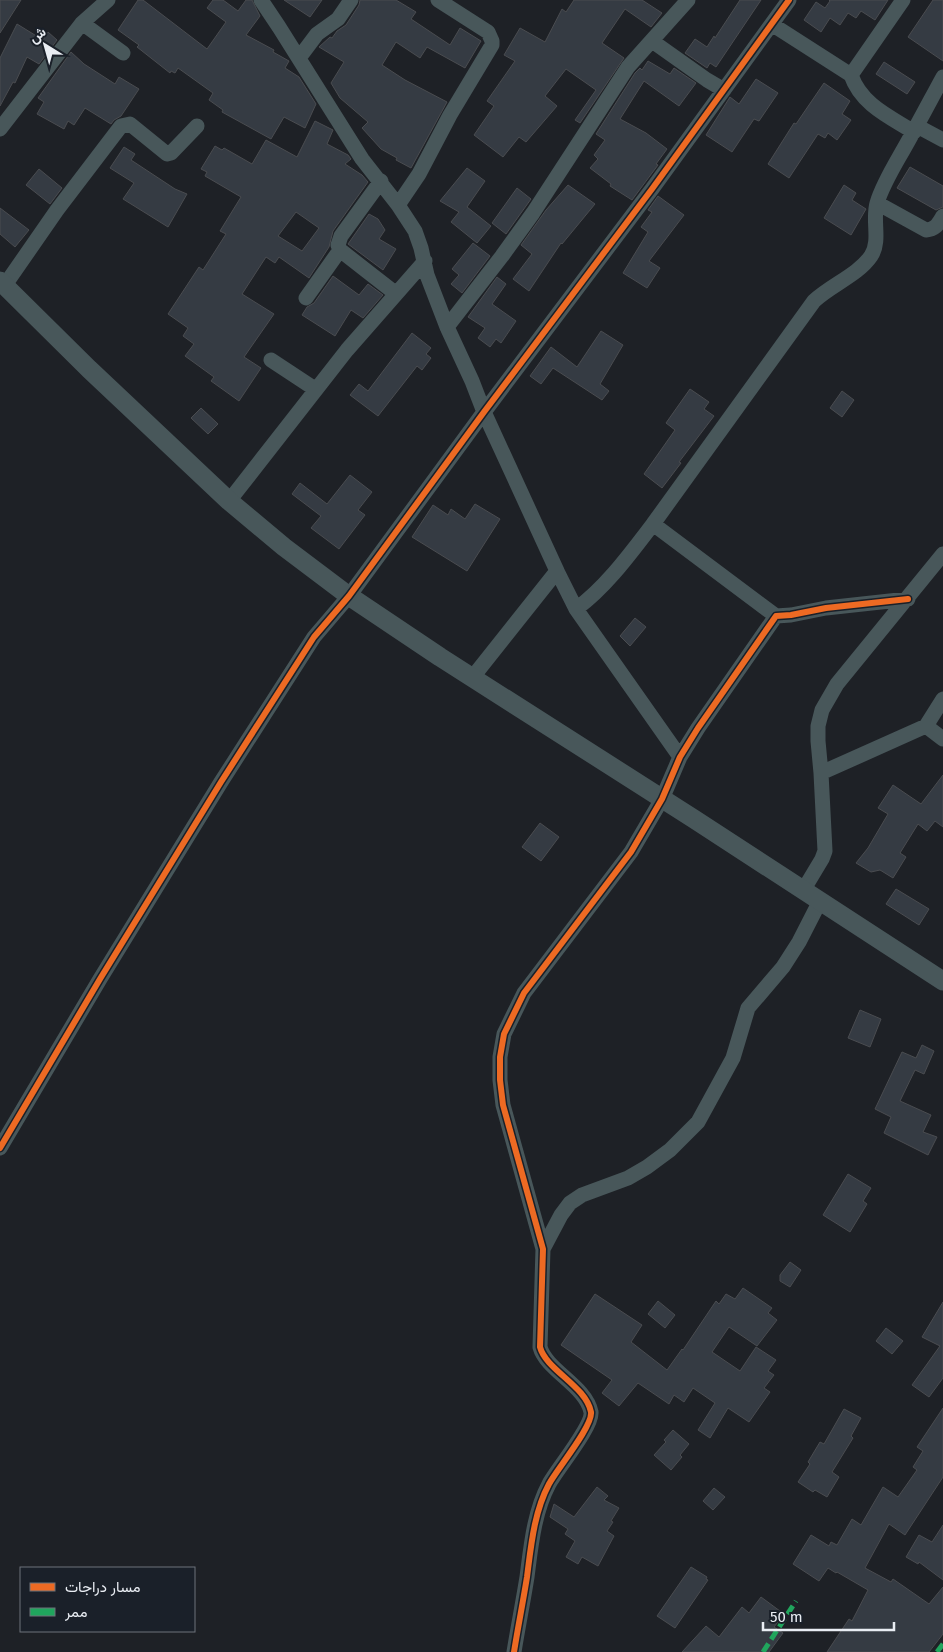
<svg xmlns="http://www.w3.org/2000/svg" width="943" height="1652" font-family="'Fira Sans',Vazirmatn,sans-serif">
	<rect width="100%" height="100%" fill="#1e2126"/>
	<!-- building -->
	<path fill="#353b43" stroke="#4a4c50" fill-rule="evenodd" d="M 0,0 L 21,0 L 0,33 Z
		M 138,0 L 143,0 L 207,49 L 226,22 L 207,8 L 213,0 L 223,0 L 238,11 L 246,0 L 252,0 L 260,16 L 246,35 L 274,50 L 273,52 L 289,61 L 285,68 L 299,77 L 316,104 L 305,128 L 284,117 L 271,139 L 222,112 L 223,110 L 209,100 L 213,93 L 178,68 L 175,73 L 171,71 L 170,73 L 137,47 L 139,45 L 118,30 Z
		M 284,0 L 322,0 L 310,17 Z
		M 360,0 L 396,0 L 416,12 L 411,19 L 450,45 L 460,28 L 481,41 L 465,68 L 427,47 L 420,58 L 396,42 L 382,65 L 405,80 L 447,102 L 411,168 L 396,160 L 397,158 L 381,149 L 362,128 L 368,122 L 340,98 L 331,83 L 344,62 L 319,47 L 330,37 L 332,38 L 337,31 L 346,25 L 359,5 Z
		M 574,0 L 642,0 L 662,13 L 651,27 L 625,9 L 602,43 L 624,58 L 580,123 L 575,120 L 596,90 L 566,69 L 545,96 L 557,106 L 526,142 L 519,137 L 503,157 L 474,135 L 494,106 L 487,101 L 515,61 L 504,55 L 520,28 L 545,42 L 562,9 L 566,12 Z
		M 740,0 L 761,0 L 716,67 L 710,63 L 707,68 L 685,53 L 695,39 L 707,47 L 714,36 L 715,38 Z
		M 829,0 L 888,0 L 875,20 L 861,11 L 856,18 L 848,13 L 840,25 L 830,18 L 821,32 L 804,20 L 816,2 L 825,8 L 830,1 Z
		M 933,0 L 943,0 L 943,61 L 908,37 Z
		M 17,24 L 43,40 L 48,32 L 57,40 L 39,64 L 27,57 L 15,83 L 13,82 L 0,106 L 0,58 Z
		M 71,52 L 84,64 L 115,84 L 119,77 L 139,89 L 121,116 L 114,120 L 111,124 L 85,108 L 74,125 L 68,121 L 64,129 L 37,114 L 44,102 L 38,98 Z
		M 648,61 L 670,74 L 674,68 L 696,83 L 679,106 L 644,81 L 620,119 L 646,133 L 667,149 L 656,164 L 658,165 L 632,200 L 610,186 L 611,184 L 590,168 L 598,159 L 594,155 L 605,140 L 596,134 L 635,73 L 640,68 L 642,70 Z
		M 884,62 L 915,82 L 907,94 L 876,74 Z
		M 756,79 L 778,93 L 759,121 L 754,119 L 732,152 L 706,135 L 730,97 L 739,104 Z
		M 824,83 L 850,101 L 842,114 L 851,120 L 837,140 L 828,133 L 825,138 L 818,134 L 789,178 L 768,164 L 794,123 L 796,124 Z
		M 315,121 L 333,130 L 327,144 L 348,155 L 351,159 L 345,164 L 362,175 L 368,182 L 333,231 L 329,247 L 309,278 L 279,257 L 275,263 L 266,257 L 242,294 L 274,314 L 244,357 L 261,368 L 239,401 L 211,381 L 214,377 L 185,356 L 194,344 L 183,336 L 188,328 L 168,314 L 199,267 L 203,270 L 226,234 L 220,231 L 241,197 L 205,176 L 207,172 L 201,169 L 215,146 L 222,150 L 224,148 L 252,164 L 266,140 L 297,157 ZM 296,212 L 319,228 L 302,251 L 278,236 Z
		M 124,147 L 135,154 L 131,160 L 175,189 L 187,194 L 168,227 L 123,199 L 134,183 L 110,168 Z
		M 910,167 L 943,186 L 943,207 L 936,210 L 897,188 Z
		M 467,168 L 485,181 L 467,207 L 491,226 L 477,243 L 451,222 L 459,212 L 440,201 Z
		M 39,169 L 62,188 L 50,204 L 26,185 Z
		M 568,185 L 595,204 L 562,244 L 561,243 L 529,291 L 513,279 L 532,254 L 521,245 L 546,210 Z
		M 844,185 L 856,193 L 852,200 L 866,209 L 851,235 L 824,218 Z
		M 517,188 L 531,199 L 506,234 L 492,223 Z
		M 658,196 L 684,215 L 649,261 L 660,268 L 647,288 L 623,273 L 648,232 L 641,227 L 652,212 L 648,210 Z
		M 0,208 L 29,230 L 15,247 L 0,234 Z
		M 369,214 L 378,219 L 385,230 L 379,239 L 396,249 L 383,270 L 348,244 Z
		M 473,243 L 490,256 L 462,293 L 451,284 L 459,275 L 452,269 Z
		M 333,276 L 359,295 L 368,284 L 383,295 L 363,318 L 351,310 L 335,336 L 302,315 L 307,307 L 314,303 Z
		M 497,277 L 506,284 L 492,304 L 516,321 L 501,343 L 496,339 L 490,347 L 478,338 L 485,328 L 468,317 Z
		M 601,331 L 623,345 L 600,384 L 609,391 L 602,400 L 553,368 L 541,384 L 530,376 L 551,347 L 577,367 Z
		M 412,333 L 431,348 L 426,354 L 431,358 L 422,370 L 417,366 L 378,416 L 350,395 L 359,384 L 368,391 Z
		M 690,389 L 709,402 L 704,409 L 714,416 L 679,462 L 681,463 L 662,488 L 644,474 L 675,430 L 666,423 Z
		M 842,391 L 854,400 L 842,417 L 830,408 Z
		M 201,408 L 218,424 L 208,434 L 191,418 Z
		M 350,475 L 372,492 L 358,510 L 365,515 L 339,549 L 311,528 L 321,516 L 292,494 L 300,483 L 327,504 Z
		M 475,504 L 500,519 L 467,571 L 412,537 L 433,505 L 448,515 L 451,509 L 465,519 Z
		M 635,618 L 646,627 L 630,646 L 620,636 Z
		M 943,775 L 943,827 L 935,821 L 927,831 L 918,824 L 900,853 L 906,857 L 893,878 L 880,870 L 871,872 L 856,863 L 868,848 L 888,814 L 878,808 L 893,785 L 921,804 Z
		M 540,823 L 559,837 L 541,861 L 522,847 Z
		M 896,889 L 929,909 L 919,925 L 886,904 Z
		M 860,1010 L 881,1019 L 870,1047 L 848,1038 Z
		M 922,1045 L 934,1051 L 924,1074 L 915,1070 L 900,1101 L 931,1115 L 923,1132 L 937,1137 L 928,1155 L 884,1133 L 891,1117 L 875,1109 L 902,1052 L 916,1058 Z
		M 848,1174 L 871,1188 L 863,1201 L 867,1204 L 850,1232 L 823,1215 Z
		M 790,1262 L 801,1270 L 790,1287 L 780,1281 L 780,1275 Z
		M 743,1288 L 772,1308 L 768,1313 L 777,1320 L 757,1346 L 729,1327 L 712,1352 L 740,1371 L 756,1347 L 776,1360 L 768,1371 L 774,1375 L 764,1388 L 770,1392 L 749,1422 L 728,1408 L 710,1438 L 698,1430 L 715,1403 L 693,1388 L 684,1402 L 674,1395 L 669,1404 L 638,1383 L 619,1406 L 602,1393 L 612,1380 L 561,1345 L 595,1294 L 642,1325 L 631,1342 L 667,1370 L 682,1349 L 683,1350 L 716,1301 L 719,1304 L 726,1294 L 735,1299 Z
		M 658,1301 L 675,1315 L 665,1328 L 648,1314 Z
		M 943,1302 L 943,1378 L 929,1397 L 912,1385 L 940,1346 L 922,1337 Z
		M 886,1328 L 903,1341 L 892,1354 L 876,1341 Z
		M 943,1408 L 943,1477 L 905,1535 L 889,1524 L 865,1568 L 891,1582 L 893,1579 L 929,1604 L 943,1587 L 943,1634 L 929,1652 L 827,1652 L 849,1619 L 852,1621 L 868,1590 L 837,1572 L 836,1573 L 828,1568 L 819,1581 L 793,1564 L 811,1535 L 829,1546 L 831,1542 L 837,1545 L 852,1519 L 861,1525 L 883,1487 L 898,1497 L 917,1470 L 913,1467 L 923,1451 L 917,1447 Z
		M 844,1409 L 861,1418 L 851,1436 L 853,1438 L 832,1472 L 839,1477 L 827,1497 L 815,1490 L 813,1492 L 798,1482 L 810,1464 L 808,1462 L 820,1442 L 824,1444 Z
		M 673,1430 L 689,1444 L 680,1455 L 682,1457 L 671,1470 L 654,1455 L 666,1442 L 664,1440 Z
		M 597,1487 L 608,1496 L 604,1500 L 619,1508 L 611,1521 L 613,1522 L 607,1531 L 614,1536 L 598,1566 L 582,1557 L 578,1564 L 566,1557 L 575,1541 L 565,1534 L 568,1529 L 550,1517 L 554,1504 L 574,1517 Z
		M 714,1488 L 725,1497 L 713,1510 L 703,1501 Z
		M 943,1525 L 943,1580 L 919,1562 L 918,1564 L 906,1557 L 919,1535 L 932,1542 Z
		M 691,1567 L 707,1577 L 706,1579 L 708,1580 L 675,1628 L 657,1616 Z
		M 761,1597 L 784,1614 L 774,1627 L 783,1633 L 769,1652 L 682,1652 L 706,1626 L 719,1637 L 742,1607 L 749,1613 Z"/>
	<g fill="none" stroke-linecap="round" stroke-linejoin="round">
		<!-- minor -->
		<path stroke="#48575a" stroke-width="15" d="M 261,0 L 279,27 L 362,159 L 398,205 L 415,231 L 421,248 L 427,275 L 447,327 L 472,381 L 484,412 L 557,571 L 472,678
			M 82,23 L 123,53
			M 773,25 L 851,75 L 903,0
			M 652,41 L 707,80 L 724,90
			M 299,58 L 317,34 L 338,19 L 351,0
			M 851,75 C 861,104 888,116 914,132
			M 917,126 L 943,140
			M 0,129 L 82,23 L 108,0
			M 381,181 L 341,236 L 338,245 L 340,250 L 395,293
			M 877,203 L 926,230 C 936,229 938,224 943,216
			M 398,205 L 419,174 L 450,115 L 492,45 L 492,41 L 488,32 L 438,0
			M 5,285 L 57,210 L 121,126 L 130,124 L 167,154 L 171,153 L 197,126
			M 306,298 L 340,250
			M 447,327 L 502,256 L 533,213 L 628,67 L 688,0
			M 271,360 L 315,389
			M 229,501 L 347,350 L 425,261
			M 653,524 L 776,616
			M 557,571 L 576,609 L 680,757
			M 576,609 C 606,587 630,554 653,524 L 814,301 C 831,285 858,275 871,256 C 881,241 872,220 877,203 C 883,183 896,163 906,145 C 919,122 931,99 943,77
			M 926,726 L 943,699
			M 821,773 L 926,726 L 943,739
			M 804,889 L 822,859 L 825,851 L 821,773 L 818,741 L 818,726 L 822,710 L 837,684 L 943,554
			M 0,1148 L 100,979 L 221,782 L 314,637 L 349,596 L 484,412 L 652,189 L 789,0
			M 543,1249 L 561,1215 L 570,1203 L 582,1195 L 628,1178 L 647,1167 L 670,1150 L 698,1122 L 733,1058 L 748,1008 L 783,967 L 799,942 L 820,901
			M 514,1652 C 518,1627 523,1602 527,1577 C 531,1546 534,1512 549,1484 C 557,1469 593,1426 591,1412 C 586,1386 546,1370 540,1347 L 543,1249 L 503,1105 L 500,1080 L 500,1057 L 504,1034 L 524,993 L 631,852 L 662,799 L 680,757 L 698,728 L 776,616 L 791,615 L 826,608 L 908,599"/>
		<!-- tertiary -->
		<path stroke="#48575a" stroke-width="19" d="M 0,281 L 89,369 L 229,501 L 284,547 L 349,596 L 440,657 L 694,819 L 943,981"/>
		<!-- quiet -->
		<path stroke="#20a55d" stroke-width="5" stroke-dasharray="10 5" stroke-linecap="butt" d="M 763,1652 L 796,1601
			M 937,1652 L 943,1644"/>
		<!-- cycleway casing -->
		<g stroke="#1a2029" stroke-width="9">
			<path id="cycleway" d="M 0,1148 L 100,979 L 221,782 L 314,637 L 349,596 L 484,412 L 652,189 L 789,0
				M 514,1652 C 518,1627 523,1602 527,1577 C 531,1546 534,1512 549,1484 C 557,1469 593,1426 591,1412 C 586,1386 546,1370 540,1347 L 543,1249 L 503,1105 L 500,1080 L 500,1057 L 504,1034 L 524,993 L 631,852 L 662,799 L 680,757 L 698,728 L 776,616 L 791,615 L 826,608 L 908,599"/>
		</g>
		<!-- cycleway -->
		<use href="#cycleway" stroke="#ed6a23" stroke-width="6"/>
	</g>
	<!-- legend -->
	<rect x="20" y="1567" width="175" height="65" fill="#1a2029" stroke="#6d727a"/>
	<rect x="30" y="1583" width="25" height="8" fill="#ed6a23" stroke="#6d727a"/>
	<text x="65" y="1592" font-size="15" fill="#e9edf3">مسار دراجات</text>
	<rect x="30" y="1608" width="25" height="8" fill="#20a55d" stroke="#6d727a"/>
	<text x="65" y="1617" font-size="15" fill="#e9edf3">ممر</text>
	<!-- north arrow -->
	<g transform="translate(45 45) rotate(323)" stroke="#1a2029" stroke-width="4" paint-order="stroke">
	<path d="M0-4L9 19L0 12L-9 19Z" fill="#e9edf3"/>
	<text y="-8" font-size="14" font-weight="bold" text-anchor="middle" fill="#e9edf3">ش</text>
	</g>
	<!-- scale -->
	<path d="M763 1622v8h131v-8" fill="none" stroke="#e9edf3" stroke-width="2.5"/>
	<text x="770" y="1622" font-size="15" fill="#e9edf3" stroke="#1a2029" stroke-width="4" paint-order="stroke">50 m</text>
</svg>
